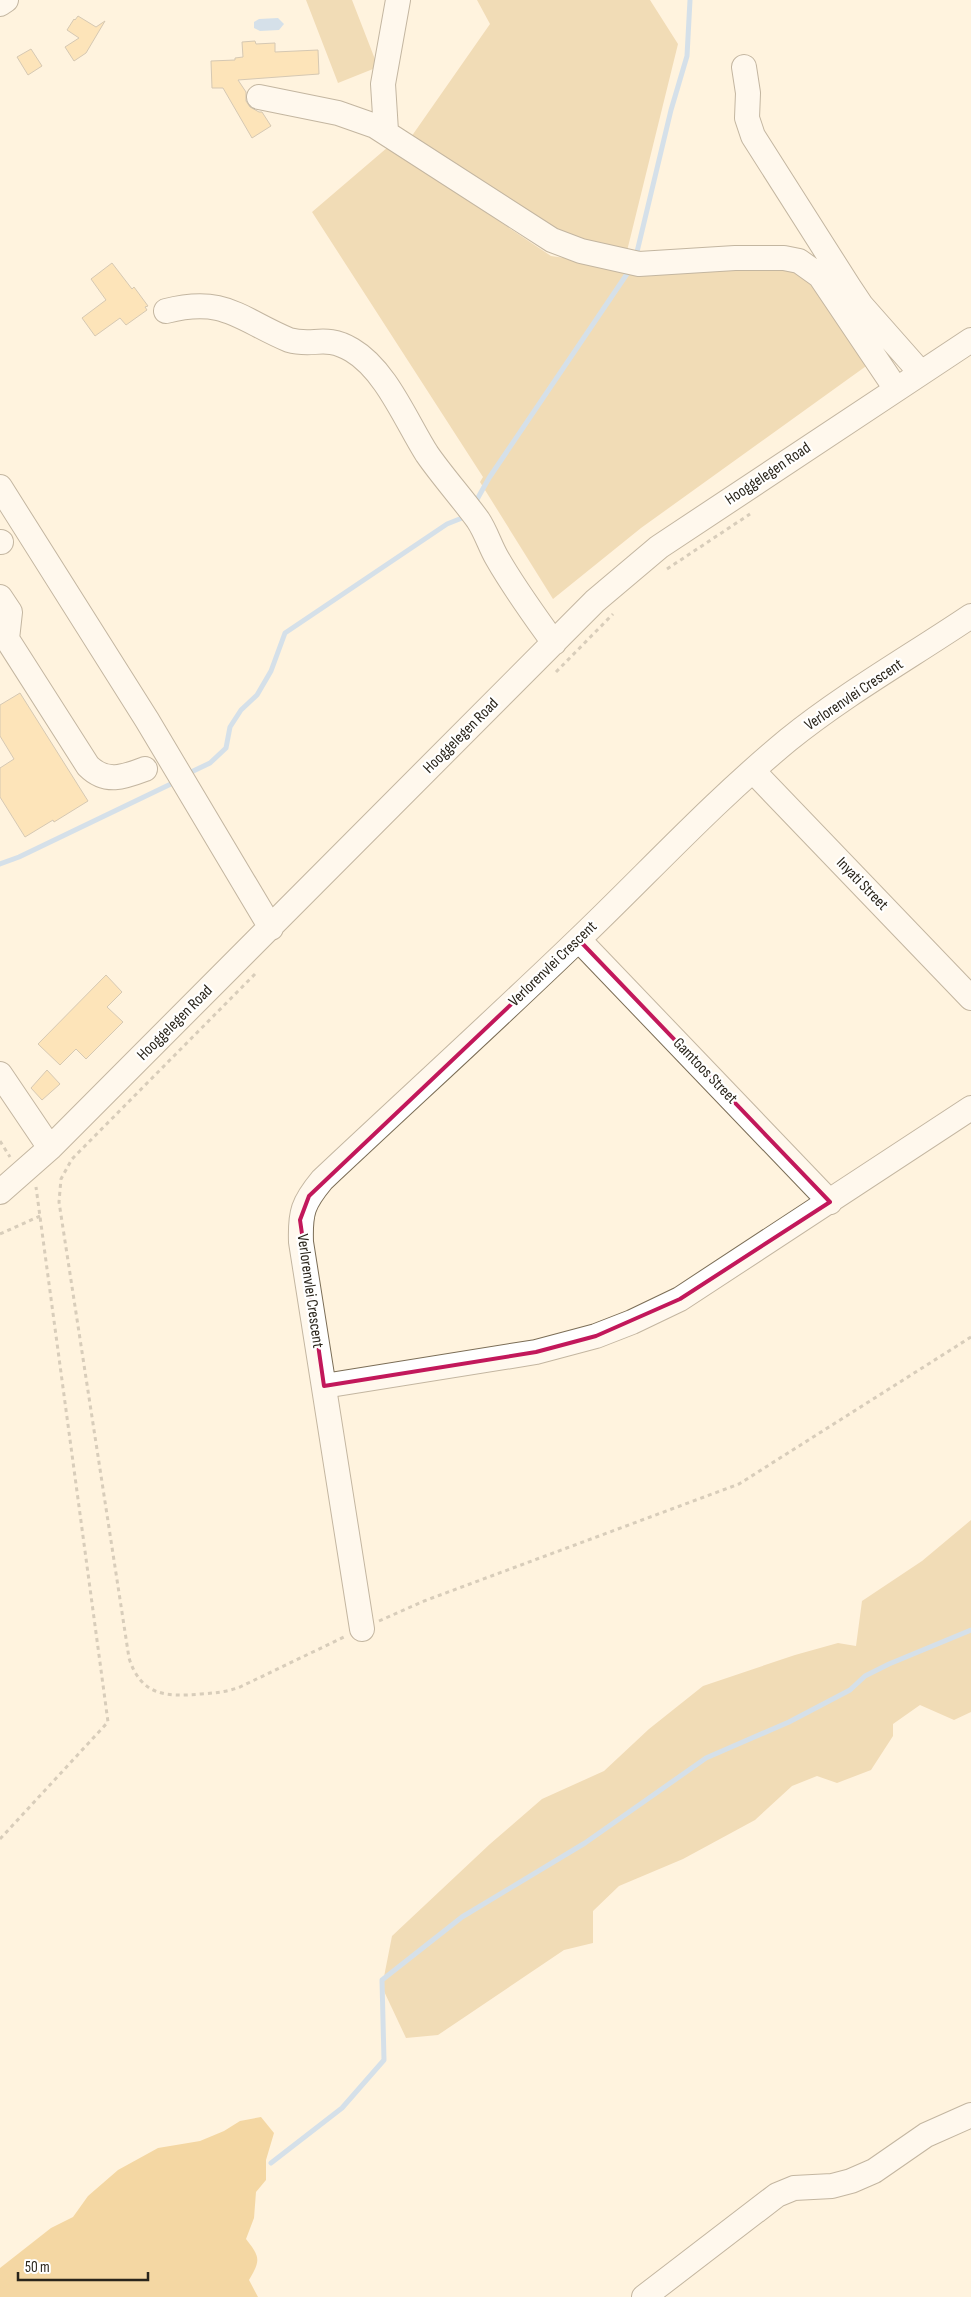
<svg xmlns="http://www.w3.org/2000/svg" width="971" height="2297" font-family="'Sofia Sans Condensed',sans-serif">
	<rect width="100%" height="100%" fill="#fff3de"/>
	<!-- green -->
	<path fill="#e1c086" d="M 306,0 L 352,0 L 378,67 L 338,83 Z
		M 477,0 L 650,0 L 678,44 L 626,255 L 566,239 L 409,140 L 490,24 Z
		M 388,147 L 551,256 L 626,267 L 780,265 L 815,281 L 869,364 L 641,528 L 553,599 L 480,482 L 483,477 L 312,212 Z
		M 971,1520 L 971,1712 L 954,1720 L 920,1705 L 893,1724 L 893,1736 L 871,1770 L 837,1783 L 817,1776 L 792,1786 L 755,1820 L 683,1859 L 619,1886 L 593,1911 L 593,1943 L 564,1950 L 438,2035 L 406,2038 L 382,1987 L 392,1936 L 490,1844 L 542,1799 L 604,1771 L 649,1729 L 703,1686 L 795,1655 L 838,1643 L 856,1646 L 862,1601 L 922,1561 Z"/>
	<!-- forest -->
	<path fill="#e7b75b" d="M 261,2117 L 274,2133 L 266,2160 L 266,2180 L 256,2192 L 254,2218 L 246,2239 C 260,2257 261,2260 249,2280 L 258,2297 L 0,2297 L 0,2268 L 51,2228 L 73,2217 L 88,2196 L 118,2170 L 158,2148 L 200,2141 L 224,2131 L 240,2121 Z"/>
	<!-- water -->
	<path fill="#a3cbf5" d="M 278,18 L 284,24 L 279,30 L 260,31 L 254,28 L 254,22 L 259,19 Z"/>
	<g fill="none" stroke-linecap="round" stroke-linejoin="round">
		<!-- stream -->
		<path stroke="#a3cbf5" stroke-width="5" d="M 636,256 L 671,110 L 687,56 L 690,0
			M 475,503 L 489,478 L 631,268
			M 187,774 L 210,763 L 226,748 L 230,727 L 241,710 L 257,695 L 271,671 L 285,633 L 447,524 L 467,516
			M 0,864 L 19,857 L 175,782
			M 271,2163 L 342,2108 L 384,2060 L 382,1980 L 462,1917 L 585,1843 L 706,1758 L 789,1722 L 850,1690 L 865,1676 L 889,1664 L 971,1630"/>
	</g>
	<!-- building -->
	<path fill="#fad38d" stroke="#a3957d" d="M 78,16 L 96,27 L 105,21 L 86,53 L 74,61 L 65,47 L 79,38 L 67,30 L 74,19 L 75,20 Z
		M 255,41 L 256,44 L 275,43 L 275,52 L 318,50 L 319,74 L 238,80 L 246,92 L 246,101 L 250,107 L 259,112 L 262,112 L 271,126 L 252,138 L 223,88 L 212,88 L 211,61 L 235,60 L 235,58 L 243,57 L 242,42 Z
		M 31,49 L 42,66 L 28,75 L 17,57 Z
		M 112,263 L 132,289 L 134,287 L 148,306 L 145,307 L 147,310 L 126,325 L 120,318 L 95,336 L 82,318 L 106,300 L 91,279 Z
		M 20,693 L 88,801 L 54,822 L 53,820 L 25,837 L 0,797 L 0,768 L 14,759 L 0,736 L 0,705 Z
		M 106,975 L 122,992 L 107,1007 L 123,1022 L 86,1059 L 76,1049 L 60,1065 L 38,1044 Z
		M 47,1070 L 60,1084 L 42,1100 L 31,1088 Z"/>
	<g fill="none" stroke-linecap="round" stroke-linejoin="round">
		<!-- minor casing -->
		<g stroke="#7b6d56" stroke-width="26">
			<path id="minor" d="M 0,4 L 6,0
				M 744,67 L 748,93 L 747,118 L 753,136 L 849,287 L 861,305 L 921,373
				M 259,97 L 338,113 L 375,126 L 552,240 L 581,251 L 639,264 L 735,258 L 784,258 L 799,261 L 820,276 L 896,389
				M 386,131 L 383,84 L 398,0
				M 166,311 C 225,296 239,319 289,340 C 314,347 325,334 352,350 C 386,370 406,421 427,454 C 443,477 462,498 478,520 C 486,532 490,546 497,558 C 514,588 534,615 554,643
				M 0,487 L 147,720 L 271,928
				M 0,542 L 1,542
				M 0,597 L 10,612 L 7,639 L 88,766 C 106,784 124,777 145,769
				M 753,771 L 971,998
				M 579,940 L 830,1202
				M 0,1074 L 50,1148
				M 0,1192 L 50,1148 L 595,601 L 659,547 L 971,340
				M 324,1386 L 536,1352 L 596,1336 L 632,1322 L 680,1299 L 971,1108
				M 362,1629 L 301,1242 C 300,1212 303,1203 322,1180 C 407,1100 494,1021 578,940 C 648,873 713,802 788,740 C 845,694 910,657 971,616
				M 644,2297 L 777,2195 L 794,2188 L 832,2186 L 851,2181 L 874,2171 L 926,2135 L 971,2115"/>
		</g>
		<!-- path -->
		<path stroke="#a89f8f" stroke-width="3" stroke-dasharray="4 4" stroke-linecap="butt" d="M 667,569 L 750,514
			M 556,672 L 613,614
			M 255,974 L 72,1159 L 61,1179 L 59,1202 L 129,1658 C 141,1696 166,1697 201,1694 C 215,1693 227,1692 240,1687 L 344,1637
			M 0,1141 L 10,1157
			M 0,1234 L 40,1216
			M 379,1621 L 424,1601 L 739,1484 L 971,1337
			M 0,1839 L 108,1722 L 36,1187"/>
		<!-- minor -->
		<use href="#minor" stroke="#fff" stroke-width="24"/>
	</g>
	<!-- marked area -->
	<path d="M0 0H971V2297H0ZM 579,940 L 830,1202 L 680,1299 L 596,1336 L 536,1352 L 324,1386 L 300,1220 L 309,1196 Z" fill="#fff3de" fill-opacity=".55" fill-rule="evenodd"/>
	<path fill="none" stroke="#c2185b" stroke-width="4" stroke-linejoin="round" d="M 579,940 L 830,1202 L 680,1299 L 596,1336 L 536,1352 L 324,1386 L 300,1220 L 309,1196 Z"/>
	<g text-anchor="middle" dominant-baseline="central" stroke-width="4.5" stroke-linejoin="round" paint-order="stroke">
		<!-- street labels -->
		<g font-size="16" fill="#2a251b" stroke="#fff">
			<text transform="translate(768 474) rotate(-34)">Hooggelegen Road</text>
			<text transform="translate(854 695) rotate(-34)">Verlorenvlei Crescent</text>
			<text transform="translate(461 736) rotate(-45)">Hooggelegen Road</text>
			<text transform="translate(862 884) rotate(46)">Inyati Street</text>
			<text transform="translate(553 964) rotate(-44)">Verlorenvlei Crescent</text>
			<text transform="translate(175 1023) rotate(-45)">Hooggelegen Road</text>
			<text transform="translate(705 1071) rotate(46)">Gamtoos Street</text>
			<text transform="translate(310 1291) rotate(82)">Verlorenvlei Crescent</text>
		</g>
	</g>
	<!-- scale -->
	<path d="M18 2272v8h130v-8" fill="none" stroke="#2a251b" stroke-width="2.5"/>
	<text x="25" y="2272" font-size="15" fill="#2a251b" stroke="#ffffff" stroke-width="4" paint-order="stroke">50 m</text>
</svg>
